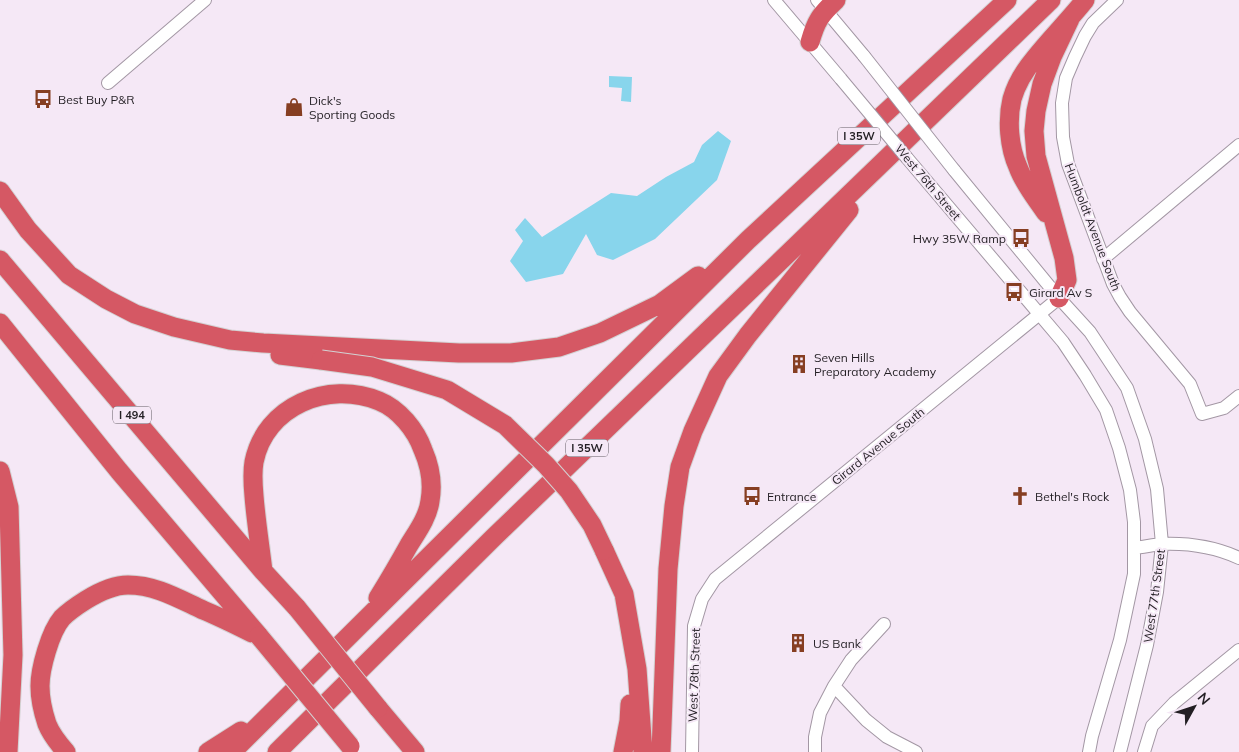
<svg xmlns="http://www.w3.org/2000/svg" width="1239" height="752" font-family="Mulish,sans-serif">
	<rect width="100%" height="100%" fill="#f5e8f6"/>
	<!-- water -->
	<path fill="#88d5ec" d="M 609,76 L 632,77 L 631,102 L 621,101 L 622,88 L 609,87 Z
		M 718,131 L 731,141 L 717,180 L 655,239 L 613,260 L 597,255 L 586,234 L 563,274 L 526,282 L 510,261 L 523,241 L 515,230 L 525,218 L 542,237 L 611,193 L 637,196 L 666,177 L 694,162 L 702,145 Z"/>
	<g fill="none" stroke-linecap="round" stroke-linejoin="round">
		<!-- minor casing -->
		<g stroke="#a397a4" stroke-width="14">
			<path id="minor" d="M 774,0 L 841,79
				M 817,0 L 864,56
				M 1117,0 L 1093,23 L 1085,36 L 1075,57 L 1066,78 L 1062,103 L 1063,137 L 1068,164 L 1113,284 L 1120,297 L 1130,312 L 1190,384 L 1202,414 L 1224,408 L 1239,396
				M 108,83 L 205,0
				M 907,158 L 1063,342 L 1085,375 L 1106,410 L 1119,448 L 1130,490 L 1134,522 L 1134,574 L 1120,640 L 1092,736 L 1089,752
				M 954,170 L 1059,298 L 1090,332 L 1127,388 L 1145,439 L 1157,489 L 1162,544 L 1157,592 L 1147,645 L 1120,752
				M 1103,259 L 1239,145
				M 1134,548 C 1143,547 1153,545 1162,544 C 1188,543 1215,547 1239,558
				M 834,686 L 866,720 L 887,737 L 916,752
				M 692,752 L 694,626 L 702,599 L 715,579 L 1059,298
				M 815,752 L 815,737 L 820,713 L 834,686 L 851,660 L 884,624
				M 1144,752 L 1152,726 L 1174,703 L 1239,650"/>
		</g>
		<!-- highway casing -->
		<g stroke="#d3d2d3" stroke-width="21">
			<path id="highway" d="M 810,42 C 816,21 820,15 836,0
				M 0,191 L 28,230 L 69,275 L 106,299 L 135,314 L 174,327 L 230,340 L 263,343 L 459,353 L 511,353 L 559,347 L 600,333 L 660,304 L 698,276
				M 1046,213 C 1036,198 1024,184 1018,167 C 1009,147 1007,120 1012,99 C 1016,85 1025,70 1035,58 C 1051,38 1069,20 1085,0
				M 0,260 L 263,571 L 297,608
				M 1059,298 L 1067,280 L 1064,258 L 1036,156 L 1034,131 L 1036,111 L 1042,84 L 1052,57 L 1070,19
				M 0,323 L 119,471 L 259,636
				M 280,355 L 321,360
				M 0,471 L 9,507 L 13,655 L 8,752
				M 604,550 L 624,594 L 637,669 L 643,752
				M 263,571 C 260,546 256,521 254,496 C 253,485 252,473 254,462 C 265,406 328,380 379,401 C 399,409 416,430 423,450 C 430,466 433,484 430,501 C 428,517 417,532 409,545 C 399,563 389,580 378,598
				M 378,708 L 415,752
				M 66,752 C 58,743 51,734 47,724 C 43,712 40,698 40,686 C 40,669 50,632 62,618 C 69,611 78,605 86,600 C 99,592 113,585 128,585 C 156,585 179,599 203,610 C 220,617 236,625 252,633
				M 208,752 L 241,731
				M 232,752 L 748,240 L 1007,0
				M 277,752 L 494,537 L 1051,0
				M 623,752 L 629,721 L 630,704
				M 661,752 L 668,569 L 674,506 L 680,467 L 693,431 L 718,376 L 748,335 L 849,210"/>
		</g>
		<!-- minor -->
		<use href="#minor" stroke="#fff" stroke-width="12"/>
		<!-- highway -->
		<use href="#highway" stroke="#d55864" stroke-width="19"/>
		<!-- minor-bridge casing -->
		<g stroke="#a397a4" stroke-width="14" stroke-linecap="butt">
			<path id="minor-bridge" d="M 864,56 L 954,170
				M 841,79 L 907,158"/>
		</g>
		<!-- highway-bridge casing -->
		<g stroke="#d3d2d3" stroke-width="21" stroke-linecap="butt">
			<path id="highway-bridge" d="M 321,360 L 372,367 L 447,390 L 505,425 L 546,465 L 569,491 L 592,525 L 604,550
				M 297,608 L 378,708
				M 259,636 L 350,746"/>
		</g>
		<!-- minor-bridge -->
		<use href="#minor-bridge" stroke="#fff" stroke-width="12"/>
		<!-- highway-bridge -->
		<use href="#highway-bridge" stroke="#d55864" stroke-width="19"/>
	</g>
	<!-- icons -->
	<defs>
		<g id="bus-bare" transform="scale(1.5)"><path d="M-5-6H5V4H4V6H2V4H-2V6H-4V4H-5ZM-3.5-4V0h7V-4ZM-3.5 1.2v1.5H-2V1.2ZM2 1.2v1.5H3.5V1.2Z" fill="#863e22" stroke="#f5e8f6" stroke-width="2.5" paint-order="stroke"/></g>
		<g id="shop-bare" transform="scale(1.5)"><path d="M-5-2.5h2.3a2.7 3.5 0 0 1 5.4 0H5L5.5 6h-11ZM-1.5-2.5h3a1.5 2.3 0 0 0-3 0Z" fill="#863e22" stroke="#f5e8f6" stroke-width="2.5" paint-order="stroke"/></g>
		<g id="building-bare" transform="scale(1.5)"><path d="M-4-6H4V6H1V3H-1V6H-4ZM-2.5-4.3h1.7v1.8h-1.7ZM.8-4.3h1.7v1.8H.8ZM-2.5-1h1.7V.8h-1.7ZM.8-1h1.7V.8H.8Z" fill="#863e22" stroke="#f5e8f6" stroke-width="2.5" paint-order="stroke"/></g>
		<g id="church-bare" transform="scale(1.5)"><path d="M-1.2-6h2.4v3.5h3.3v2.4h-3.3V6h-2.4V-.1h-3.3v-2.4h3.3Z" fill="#863e22" stroke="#f5e8f6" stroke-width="2.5" paint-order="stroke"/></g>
	</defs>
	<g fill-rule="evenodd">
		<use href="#bus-bare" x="43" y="99"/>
		<use href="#shop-bare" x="294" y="107"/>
		<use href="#bus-bare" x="1021" y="238"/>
		<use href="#bus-bare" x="1014" y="292"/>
		<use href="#building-bare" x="799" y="364"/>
		<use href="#bus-bare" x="752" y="496"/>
		<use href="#church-bare" x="1020" y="496"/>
		<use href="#building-bare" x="798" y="643"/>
	</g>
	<g text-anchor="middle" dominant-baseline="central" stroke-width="4" stroke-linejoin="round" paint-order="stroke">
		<!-- shield labels -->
		<g fill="#f5e8f6" stroke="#615b62" stroke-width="1">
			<rect x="838" y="127.5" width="42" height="17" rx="4"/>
			<rect x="113" y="406.5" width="38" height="17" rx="4"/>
			<rect x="566" y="439.5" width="42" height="17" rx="4"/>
		</g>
		<g font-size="11" font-weight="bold" fill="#221e23">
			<text x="859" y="136">I 35W</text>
			<text x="132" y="415">I 494</text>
			<text x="587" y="448">I 35W</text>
		</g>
		<!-- poi labels -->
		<g font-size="12" fill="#221e23" stroke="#f5e8f6" text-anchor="start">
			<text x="58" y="99">Best Buy P&amp;R</text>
			<text x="309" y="100">Dick's<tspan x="309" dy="14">Sporting Goods</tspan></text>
			<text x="1006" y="238" text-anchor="end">Hwy 35W Ramp</text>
			<text x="1029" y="292">Girard Av S</text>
			<text x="814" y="357">Seven Hills<tspan x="814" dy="14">Preparatory Academy</tspan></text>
			<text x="767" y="496">Entrance</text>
			<text x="1035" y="496">Bethel's Rock</text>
			<text x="813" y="643">US Bank</text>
		</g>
		<!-- street labels -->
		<g font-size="12" fill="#221e23" stroke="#f5e8f6">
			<text transform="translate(928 182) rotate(50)">West 76th Street</text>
			<text transform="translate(1093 227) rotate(69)">Humboldt Avenue South</text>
			<text transform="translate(878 446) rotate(-39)">Girard Avenue South</text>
			<text transform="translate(1154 596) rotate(-82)">West 77th Street</text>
			<text transform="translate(694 675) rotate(-88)">West 78th Street</text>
		</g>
	</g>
	<!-- north arrow -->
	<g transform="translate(1194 707) rotate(50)" stroke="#f5e8f6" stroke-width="4" paint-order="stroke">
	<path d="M0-4L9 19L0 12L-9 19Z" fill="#221e23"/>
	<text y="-8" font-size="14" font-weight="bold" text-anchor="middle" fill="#221e23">N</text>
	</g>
</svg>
